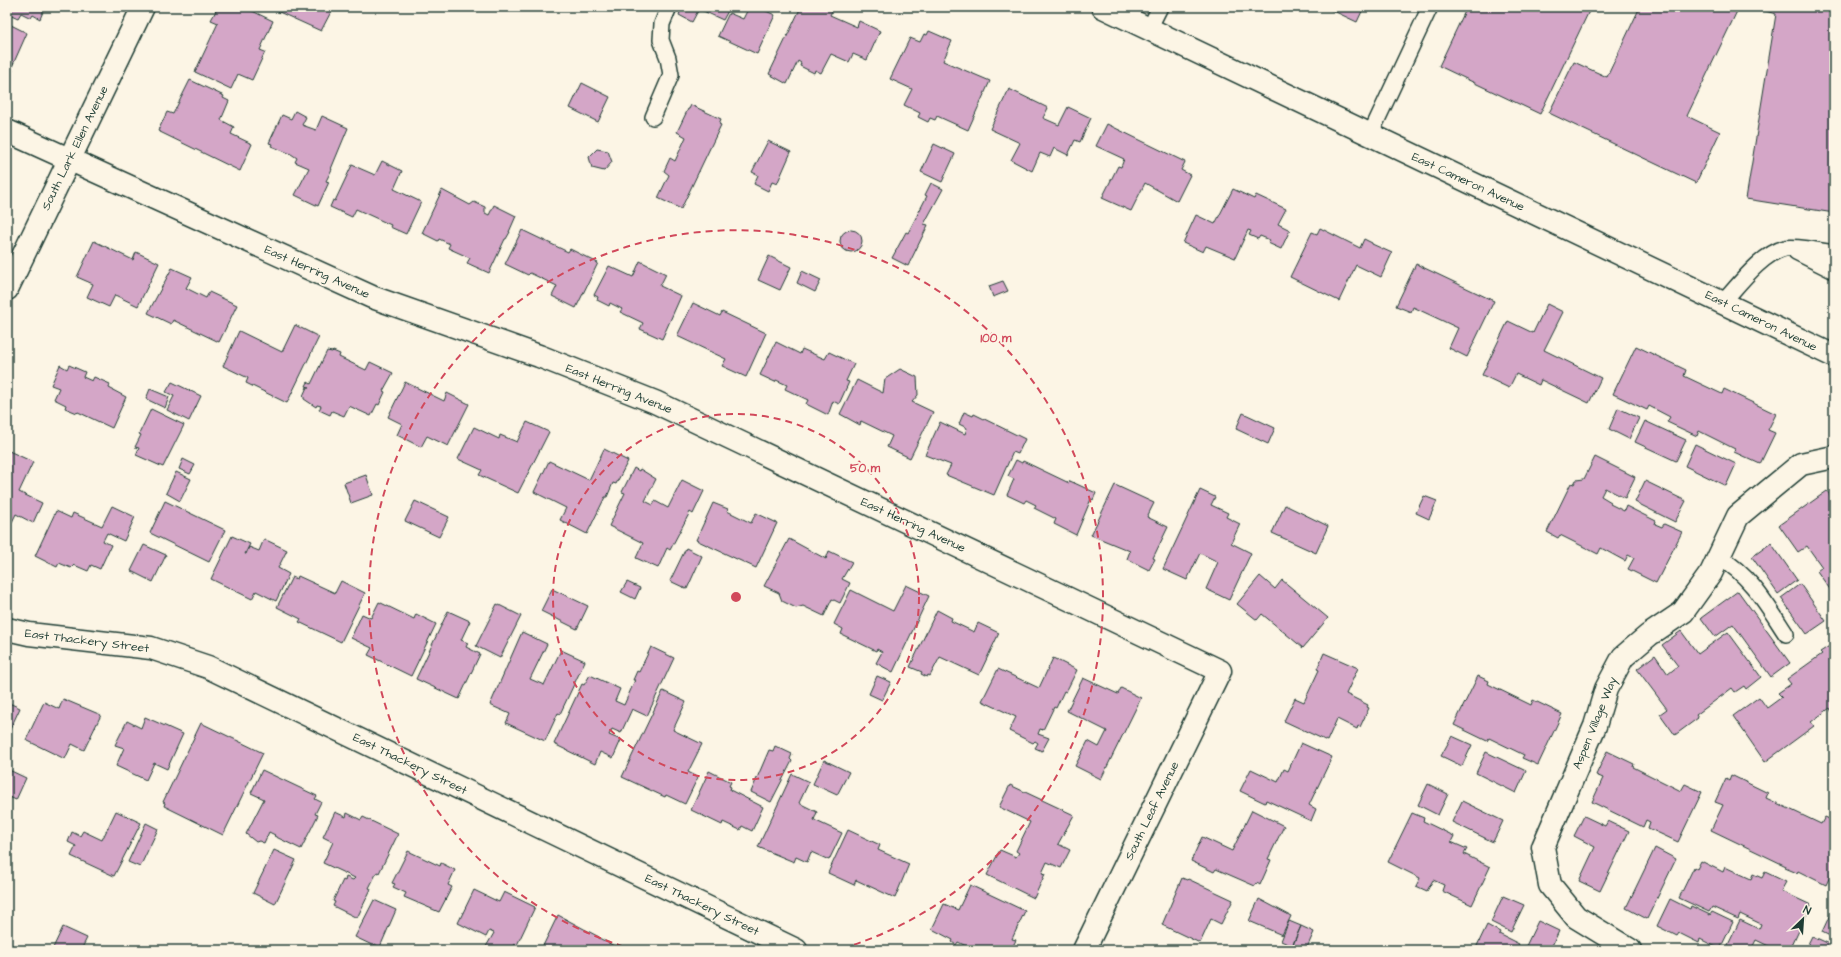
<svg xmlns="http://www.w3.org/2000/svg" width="1841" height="957" font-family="'Architects Daughter',sans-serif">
	<rect width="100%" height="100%" fill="#fcf5e5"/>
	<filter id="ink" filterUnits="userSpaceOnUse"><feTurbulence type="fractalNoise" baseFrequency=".025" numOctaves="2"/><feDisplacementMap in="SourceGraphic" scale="8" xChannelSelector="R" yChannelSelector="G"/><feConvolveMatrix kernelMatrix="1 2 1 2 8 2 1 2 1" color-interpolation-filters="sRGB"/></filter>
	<g filter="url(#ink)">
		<!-- building -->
		<path fill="#d4a6c7" stroke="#1f3d34" d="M 7,7 L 45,7 L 40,19 L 33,15 L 31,18 L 21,13 L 18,18 L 7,13 Z
			M 218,7 L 244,7 L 273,21 L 260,50 L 265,52 L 252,80 L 238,74 L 231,89 L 195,72 L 218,23 L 211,20 Z
			M 268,7 L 331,7 L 333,8 L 321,31 Z
			M 682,7 L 730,7 L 723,20 L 699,9 L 692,22 L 679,15 Z
			M 749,7 L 757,7 L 775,15 L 757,54 L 718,36 L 729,13 L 743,19 Z
			M 801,7 L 828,7 L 833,9 L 830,15 L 857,27 L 859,21 L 880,31 L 867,60 L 853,54 L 849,62 L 831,54 L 821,73 L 815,70 L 814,73 L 800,66 L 801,63 L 798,61 L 787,84 L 769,74 Z
			M 1325,7 L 1364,7 L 1357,22 Z
			M 1467,7 L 1591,7 L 1540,114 L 1439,66 Z
			M 1640,7 L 1739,7 L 1687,116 L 1720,132 L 1696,183 L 1549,113 L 1574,62 L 1607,77 Z
			M 1751,7 L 1818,7 L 1834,9 L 1834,213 L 1746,199 L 1776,14 Z
			M 7,23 L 27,33 L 11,69 L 13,70 L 7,82 Z
			M 929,31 L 952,41 L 943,61 L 990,81 L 968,130 L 937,116 L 935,120 L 930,118 L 928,122 L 918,117 L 920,113 L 904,105 L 912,89 L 890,79 L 910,38 L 920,42 L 924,34 L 927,35 Z
			M 190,80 L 224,96 L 223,98 L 229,101 L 221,120 L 234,127 L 231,134 L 252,144 L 240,171 L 158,131 L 167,112 L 173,114 Z
			M 582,83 L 610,97 L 598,122 L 570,108 Z
			M 1009,89 L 1048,108 L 1043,118 L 1059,125 L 1068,107 L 1091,118 L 1080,142 L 1075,140 L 1068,155 L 1054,148 L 1050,157 L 1040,153 L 1032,171 L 1011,160 L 1020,143 L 990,129 Z
			M 691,105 L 721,119 L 719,124 L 721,125 L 681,209 L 658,198 L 669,175 L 664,171 L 670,158 L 675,161 L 686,137 L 677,132 L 688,109 L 689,109 Z
			M 295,111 L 306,117 L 302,125 L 316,130 L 322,116 L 348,128 L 331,169 L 332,169 L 326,181 L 329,182 L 318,206 L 295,195 L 309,168 L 295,162 L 297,158 L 291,154 L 271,146 L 272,144 L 269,143 L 282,115 L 291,119 Z
			M 1107,124 L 1185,162 L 1181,170 L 1190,175 L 1177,201 L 1145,183 L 1131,211 L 1102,198 L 1118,166 L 1121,167 L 1124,159 L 1096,146 Z
			M 768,141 L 791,152 L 777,184 L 772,182 L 768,191 L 754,184 L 758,175 L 752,172 Z
			M 934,144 L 955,154 L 942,182 L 921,172 Z
			M 597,149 L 608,151 L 612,162 L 604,171 L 592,168 L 589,157 Z
			M 382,161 L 402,171 L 394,189 L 421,202 L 406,234 L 390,227 L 391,225 L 356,209 L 352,217 L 330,207 L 333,200 L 335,201 L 352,165 L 375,175 Z
			M 931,183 L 943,189 L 924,224 L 928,225 L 908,266 L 892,258 L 906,232 L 908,233 L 927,196 L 925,195 Z
			M 1233,189 L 1254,199 L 1256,195 L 1286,209 L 1278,224 L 1290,230 L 1281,249 L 1268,243 L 1270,240 L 1260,236 L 1258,239 L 1249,235 L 1251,231 L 1248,230 L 1235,258 L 1206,246 L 1203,252 L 1183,243 L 1196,215 L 1215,224 Z
			M 442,190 L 470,205 L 474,202 L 485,207 L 485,213 L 489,215 L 494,205 L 516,216 L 509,232 L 510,232 L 506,239 L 505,239 L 489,273 L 467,263 L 470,258 L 448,248 L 450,244 L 439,239 L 438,241 L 422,233 Z
			M 1320,228 L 1360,248 L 1364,239 L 1372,243 L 1372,244 L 1392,253 L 1381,277 L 1356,265 L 1339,301 L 1290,277 L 1312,232 L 1317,234 Z
			M840 241a11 11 0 1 1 22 0a11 11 0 1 1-22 0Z
			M 522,230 L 568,252 L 570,249 L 598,263 L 576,308 L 552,296 L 557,286 L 530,273 L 528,275 L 505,264 Z
			M 94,241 L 133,260 L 136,252 L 159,263 L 138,306 L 115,295 L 109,307 L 87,297 L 93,284 L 77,277 Z
			M 769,256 L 791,267 L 780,290 L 758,280 Z
			M 640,261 L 666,274 L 660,286 L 681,296 L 662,339 L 640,329 L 643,323 L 620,312 L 622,309 L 610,303 L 609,306 L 597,300 L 598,297 L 594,295 L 609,266 L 633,277 Z
			M 1416,264 L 1494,301 L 1467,357 L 1449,348 L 1458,328 L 1413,307 L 1411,312 L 1396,306 Z
			M 172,268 L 192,277 L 186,288 L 206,298 L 209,292 L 237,305 L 219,342 L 173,320 L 171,324 L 148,313 Z
			M 802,271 L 821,280 L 815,292 L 797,283 Z
			M 1003,281 L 1008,291 L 993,297 L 989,286 Z
			M 693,303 L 720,316 L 722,312 L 766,333 L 746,377 L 722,366 L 726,359 L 677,336 Z
			M 1547,304 L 1563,312 L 1544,350 L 1601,378 L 1589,403 L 1541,380 L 1539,385 L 1516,374 L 1509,388 L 1482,375 L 1508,321 L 1533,333 Z
			M 295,325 L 319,337 L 287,403 L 246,383 L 248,378 L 223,366 L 239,331 L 282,352 Z
			M 776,342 L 800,354 L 802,349 L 825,359 L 829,352 L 854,364 L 846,381 L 849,382 L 839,404 L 833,401 L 828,415 L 806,404 L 808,400 L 785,389 L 787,385 L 776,380 L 775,382 L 760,375 Z
			M 1636,346 L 1686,370 L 1684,376 L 1722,394 L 1724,389 L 1776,414 L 1768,430 L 1775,433 L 1760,464 L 1734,452 L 1735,449 L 1699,431 L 1697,436 L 1667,422 L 1670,417 L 1649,406 L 1647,410 L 1613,394 Z
			M 327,351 L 332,352 L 333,351 L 340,354 L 339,357 L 341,358 L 366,370 L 370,362 L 393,373 L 383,391 L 385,392 L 379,405 L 377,404 L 371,416 L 349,406 L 344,416 L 332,411 L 330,415 L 319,410 L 321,406 L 317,405 L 316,407 L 304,399 L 304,397 L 303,396 L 307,387 L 309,387 L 306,386 L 308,382 L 311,384 Z
			M 60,365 L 67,369 L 69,365 L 85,372 L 83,377 L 92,381 L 94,377 L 110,384 L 109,388 L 126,397 L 112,428 L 78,412 L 77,413 L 65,408 L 66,405 L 54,399 L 59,388 L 51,385 Z
			M 900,369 L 917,377 L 918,395 L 912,402 L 933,412 L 910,458 L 887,447 L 892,436 L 861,421 L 860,425 L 840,414 L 857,380 L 883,393 L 885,379 Z
			M 172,382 L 201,396 L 189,421 L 167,410 L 174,396 L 166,392 Z
			M 405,382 L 444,401 L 447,393 L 469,404 L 448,446 L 427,436 L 421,447 L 397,435 L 402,424 L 388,417 Z
			M 150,389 L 169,397 L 165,408 L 146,399 Z
			M 1618,408 L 1639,418 L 1629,439 L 1609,429 Z
			M 151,409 L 184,425 L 163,467 L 136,455 L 139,448 L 135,447 L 141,435 L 139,434 Z
			M 964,412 L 973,416 L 974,414 L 1025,439 L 1018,454 L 1013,452 L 994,495 L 946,475 L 951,465 L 925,455 L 940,422 L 965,434 L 967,428 L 959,424 Z
			M 1243,413 L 1275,428 L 1268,444 L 1236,429 Z
			M 1645,421 L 1686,440 L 1676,461 L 1635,442 Z
			M 527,422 L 549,432 L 518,493 L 479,475 L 482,470 L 458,459 L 474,427 L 499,439 L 500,435 L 517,442 Z
			M 1695,444 L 1736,464 L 1726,486 L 1685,466 Z
			M 604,449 L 628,461 L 616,484 L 613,483 L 607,497 L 605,497 L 587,534 L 560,520 L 566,508 L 534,492 L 549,461 L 589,480 Z
			M 9,451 L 33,462 L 19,492 L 42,503 L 33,523 L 16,514 L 7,532 L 7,456 Z
			M 1595,457 L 1635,477 L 1625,498 L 1605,488 L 1601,496 L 1611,502 L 1610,504 L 1624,511 L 1626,506 L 1656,521 L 1655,524 L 1662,527 L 1664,524 L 1682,532 L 1656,583 L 1628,569 L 1634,558 L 1628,555 L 1625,561 L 1601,548 L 1598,554 L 1560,535 L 1558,538 L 1547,532 L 1571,483 L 1574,484 L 1576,480 L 1584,479 Z
			M 183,459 L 195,465 L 190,474 L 179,469 Z
			M 1016,460 L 1022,463 L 1023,461 L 1069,483 L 1070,481 L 1096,493 L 1093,500 L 1091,499 L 1076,535 L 1054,524 L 1056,519 L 1034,508 L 1036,505 L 1026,500 L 1024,503 L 1007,495 L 1014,479 L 1008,476 Z
			M 634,468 L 639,471 L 640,469 L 656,479 L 645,501 L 653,505 L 655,501 L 668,508 L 682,480 L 704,491 L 693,514 L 690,512 L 670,550 L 667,548 L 658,568 L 636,558 L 643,543 L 609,526 L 625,493 L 622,492 Z
			M 176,472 L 191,479 L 180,501 L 166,493 Z
			M 366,475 L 373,495 L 351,503 L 344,483 Z
			M 1645,481 L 1686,501 L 1675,522 L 1635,502 Z
			M 1115,485 L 1154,503 L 1147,517 L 1168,527 L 1153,558 L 1155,559 L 1149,570 L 1127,559 L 1130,551 L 1091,535 Z
			M 1200,490 L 1215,497 L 1211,505 L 1228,513 L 1226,517 L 1240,524 L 1231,543 L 1251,553 L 1229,600 L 1206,589 L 1218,562 L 1200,553 L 1187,580 L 1163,569 Z
			M 1827,491 L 1834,501 L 1834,595 L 1817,571 L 1822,567 L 1807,546 L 1798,552 L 1779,525 Z
			M 1424,496 L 1437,501 L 1429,519 L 1416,513 Z
			M 165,501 L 225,530 L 209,562 L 150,533 Z
			M 415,501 L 449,517 L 439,537 L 405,521 Z
			M 713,503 L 728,509 L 727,511 L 751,523 L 756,513 L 777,523 L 756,568 L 696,540 Z
			M 1285,505 L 1328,526 L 1316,553 L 1272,533 Z
			M 112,506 L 135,517 L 124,541 L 107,533 L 103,541 L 111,545 L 100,569 L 91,565 L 88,571 L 74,565 L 71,568 L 59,563 L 57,567 L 35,556 L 56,511 L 71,518 L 73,513 L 102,526 Z
			M 232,536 L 250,544 L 245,554 L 246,554 L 249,547 L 259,551 L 264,539 L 287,550 L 278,568 L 289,574 L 276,601 L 256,591 L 252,599 L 211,579 Z
			M 789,539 L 826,559 L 829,551 L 852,562 L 842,579 L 850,583 L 840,603 L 832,599 L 824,616 L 803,606 L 796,608 L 782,601 L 779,593 L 764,586 Z
			M 1771,543 L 1797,580 L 1778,594 L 1752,557 Z
			M 144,545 L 166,555 L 153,582 L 131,571 Z
			M 686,548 L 702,556 L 687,589 L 670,581 Z
			M 298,576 L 335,593 L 341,581 L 365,593 L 341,642 L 299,622 L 301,619 L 277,607 L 292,577 L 297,579 Z
			M 1260,576 L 1275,589 L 1282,580 L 1328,618 L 1303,648 L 1262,614 L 1257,620 L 1237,604 Z
			M 627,582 L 640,588 L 635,599 L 621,592 Z
			M 1800,584 L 1826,621 L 1807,634 L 1781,598 Z
			M 906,585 L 929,596 L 893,672 L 876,663 L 882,652 L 877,649 L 876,651 L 841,634 L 843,629 L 834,624 L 851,590 L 893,611 Z
			M 552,589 L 588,606 L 577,629 L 541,611 Z
			M 1738,591 L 1790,663 L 1771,677 L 1733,624 L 1715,637 L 1701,618 Z
			M 379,602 L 414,619 L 416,614 L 436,624 L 411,676 L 368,655 L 372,648 L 351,638 L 362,614 L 371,618 Z
			M 497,604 L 521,616 L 500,658 L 476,646 Z
			M 937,610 L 950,617 L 952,618 L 951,621 L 974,632 L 978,623 L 999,633 L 979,675 L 940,657 L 930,676 L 928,675 L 927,677 L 921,674 L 922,672 L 910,667 Z
			M 448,611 L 470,621 L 461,640 L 468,643 L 466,647 L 480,654 L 459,699 L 416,679 Z
			M 1681,631 L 1698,654 L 1728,632 L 1761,677 L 1746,689 L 1744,686 L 1735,692 L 1732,688 L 1696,715 L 1698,718 L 1675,735 L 1660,714 L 1667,709 L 1637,669 L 1655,655 L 1668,674 L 1678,666 L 1662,645 Z
			M 522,632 L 547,644 L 530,679 L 544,685 L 561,650 L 585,661 L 560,714 L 558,713 L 545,741 L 506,723 L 510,714 L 490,705 Z
			M 1831,645 L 1834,650 L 1834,710 L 1832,712 L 1830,708 L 1811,722 L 1814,726 L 1765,762 L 1733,716 L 1759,697 L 1767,708 L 1782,697 L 1778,693 L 1791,684 L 1787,679 L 1822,654 L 1820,652 Z
			M 651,647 L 674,658 L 647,716 L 632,709 L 621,733 L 612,729 L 609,735 L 621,740 L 613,758 L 600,752 L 595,764 L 554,744 L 582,684 L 584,685 L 590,675 L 620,689 L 615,701 L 624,705 L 635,680 L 633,680 L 637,671 L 639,672 Z
			M 1324,653 L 1358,668 L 1346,694 L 1368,705 L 1367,707 L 1369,708 L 1360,727 L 1358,726 L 1357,729 L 1337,719 L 1327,741 L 1284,721 L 1295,698 L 1304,702 L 1319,670 L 1317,669 Z
			M 1053,658 L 1077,670 L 1066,692 L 1064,691 L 1056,708 L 1054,707 L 1043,730 L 1040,729 L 1038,734 L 1049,738 L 1042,751 L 1035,748 L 1038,743 L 1035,741 L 1033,743 L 1009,731 L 1016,717 L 982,701 L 998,669 L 1039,688 Z
			M 877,676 L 891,682 L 882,700 L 869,694 Z
			M 1478,676 L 1489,681 L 1488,684 L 1531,705 L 1533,700 L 1562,714 L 1538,765 L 1522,758 L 1524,755 L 1489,738 L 1487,741 L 1454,725 Z
			M 1083,678 L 1118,694 L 1121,688 L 1141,698 L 1101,779 L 1075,766 L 1088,741 L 1099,747 L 1107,731 L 1067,711 Z
			M 663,691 L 686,702 L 673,730 L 702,744 L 688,772 L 698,777 L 685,804 L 666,795 L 665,797 L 622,777 Z
			M 63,699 L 101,715 L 84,750 L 72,744 L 65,759 L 26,740 L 44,702 L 59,709 Z
			M 7,702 L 20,708 L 7,736 Z
			M 145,717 L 183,734 L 167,769 L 154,763 L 146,780 L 116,766 L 124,748 L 115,745 L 127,721 L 141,728 Z
			M 201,723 L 263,753 L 223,835 L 164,806 L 165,803 L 163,802 Z
			M 1452,736 L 1472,745 L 1462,766 L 1441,756 Z
			M 1301,743 L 1332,757 L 1309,805 L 1316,809 L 1311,821 L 1266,800 L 1265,803 L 1240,791 L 1251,769 L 1278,782 L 1284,769 L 1288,771 Z
			M 775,746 L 792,754 L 790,759 L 792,761 L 771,802 L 751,792 L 769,750 L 773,751 Z
			M 1607,751 L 1634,764 L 1633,767 L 1681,791 L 1685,784 L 1702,792 L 1678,842 L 1648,828 L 1650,822 L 1646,820 L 1643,827 L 1592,802 L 1603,778 L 1596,775 Z
			M 1486,752 L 1526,771 L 1516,793 L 1476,773 Z
			M 824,760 L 849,772 L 837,795 L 813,784 Z
			M 7,769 L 26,778 L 16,800 L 7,796 Z
			M 262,770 L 317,796 L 315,799 L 321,802 L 315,814 L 318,815 L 301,849 L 274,836 L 275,835 L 269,832 L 264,843 L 259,841 L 256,842 L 246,834 L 264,799 L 251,793 Z
			M 709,771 L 731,782 L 729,786 L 731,787 L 730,790 L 763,807 L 752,831 L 742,826 L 740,830 L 723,822 L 722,825 L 691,810 Z
			M 792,774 L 809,782 L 799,803 L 817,812 L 814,820 L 842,833 L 829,860 L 811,852 L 807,862 L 796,857 L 794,862 L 758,847 Z
			M 1731,775 L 1768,793 L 1766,798 L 1821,824 L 1825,817 L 1834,821 L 1834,868 L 1826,885 L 1798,871 L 1797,873 L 1785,868 L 1786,866 L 1711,830 L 1723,805 L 1715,802 L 1726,778 L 1729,780 Z
			M 1428,784 L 1448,794 L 1438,815 L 1418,805 Z
			M 1010,785 L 1074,815 L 1058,844 L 1070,850 L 1061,868 L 1047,862 L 1042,873 L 1045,874 L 1034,898 L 987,875 L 1000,850 L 1016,857 L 1019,853 L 1016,851 L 1030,822 L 999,807 Z
			M 1462,801 L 1503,821 L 1493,842 L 1452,822 Z
			M 1252,810 L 1284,826 L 1268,859 L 1271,860 L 1260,885 L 1257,883 L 1255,886 L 1216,869 L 1214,872 L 1191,861 L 1202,837 L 1232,851 Z
			M 116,811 L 141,823 L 114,876 L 71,856 L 76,846 L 68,842 L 72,832 L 80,836 L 83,831 L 102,840 Z
			M 335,812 L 346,817 L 347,813 L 361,820 L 363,817 L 398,834 L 379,873 L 377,872 L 369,888 L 371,889 L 357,918 L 333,906 L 335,902 L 333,901 L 343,880 L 345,881 L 346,877 L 353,880 L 355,878 L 323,863 L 333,842 L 323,837 Z
			M 1412,813 L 1424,818 L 1423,821 L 1454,836 L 1451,842 L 1467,849 L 1464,854 L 1490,867 L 1472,905 L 1442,891 L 1444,885 L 1433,880 L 1427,891 L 1416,886 L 1420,878 L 1388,862 Z
			M 1584,816 L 1605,826 L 1608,821 L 1629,831 L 1600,891 L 1579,881 L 1595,847 L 1574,836 Z
			M 146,823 L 158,829 L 140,867 L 128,862 Z
			M 848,830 L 880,845 L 878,850 L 909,864 L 895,898 L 856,880 L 854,885 L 828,873 Z
			M 1655,848 L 1676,859 L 1647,919 L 1626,908 Z
			M 274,850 L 296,860 L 275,904 L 253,893 Z
			M 408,851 L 440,866 L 441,863 L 455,870 L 448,885 L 452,887 L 439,912 L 404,897 L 406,893 L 393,887 L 395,884 L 392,883 Z
			M 1701,861 L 1723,872 L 1725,867 L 1751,879 L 1753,874 L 1762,878 L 1765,872 L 1786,882 L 1781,891 L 1811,905 L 1790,950 L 1777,950 L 1756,940 L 1751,950 L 1734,950 L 1727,947 L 1740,920 L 1759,929 L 1761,924 L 1740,914 L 1738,919 L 1712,907 L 1709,912 L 1679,898 L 1694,867 L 1697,869 Z
			M 1182,878 L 1187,880 L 1188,879 L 1233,900 L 1221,924 L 1211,919 L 1200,943 L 1162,925 Z
			M 970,885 L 1025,911 L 1012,939 L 1016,940 L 1011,950 L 974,950 L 958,942 L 956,945 L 952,942 L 953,940 L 932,929 L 944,904 L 958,910 Z
			M 474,890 L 499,902 L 504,892 L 535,907 L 517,945 L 515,944 L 512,950 L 484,950 L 494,933 L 489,931 L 486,937 L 458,923 Z
			M 1503,896 L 1524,905 L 1511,932 L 1491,922 Z
			M 1259,899 L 1291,916 L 1282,935 L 1249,921 Z
			M 1670,899 L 1690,909 L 1691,906 L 1710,915 L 1712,912 L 1733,922 L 1720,949 L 1700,939 L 1699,943 L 1679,933 L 1677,936 L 1657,926 Z
			M 374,900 L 396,910 L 380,947 L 375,944 L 374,946 L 355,937 Z
			M 1834,906 L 1834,938 L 1822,932 Z
			M 558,915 L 599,937 L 599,938 L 620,949 L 619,950 L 541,950 Z
			M 1289,921 L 1301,926 L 1292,946 L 1281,941 Z
			M 1538,921 L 1559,931 L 1550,950 L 1530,950 L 1525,948 Z
			M 1487,925 L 1500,932 L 1499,934 L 1519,944 L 1517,949 L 1519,950 L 1475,950 Z
			M 1301,926 L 1314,932 L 1306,950 L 1291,950 Z
			M 63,927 L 87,938 L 81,950 L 52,950 Z
			M 1812,936 L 1834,946 L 1834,950 L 1805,950 Z"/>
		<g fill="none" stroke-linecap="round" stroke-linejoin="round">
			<!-- service casing -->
			<g stroke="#1f3d34" stroke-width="18">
				<path id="service" d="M 1149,29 L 1160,7
					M 653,117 L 671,75 L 668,58 L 661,40 L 662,24 L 669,7
					M 1370,135 L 1430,7
					M 1796,252 L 1834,271
					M 1722,303 C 1738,286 1761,254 1785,248 C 1793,245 1823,251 1834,253
					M 1719,557 C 1750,575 1767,605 1786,634"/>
			</g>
			<!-- minor casing -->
			<g stroke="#1f3d34" stroke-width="25">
				<path id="minor" d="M 7,131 L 372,297 L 539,356 L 655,402 L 1220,671 L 1084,950
					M 7,629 L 29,634 L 151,648 L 208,667 L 796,950
					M 1630,950 L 1576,917 L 1550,885 L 1543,847 L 1595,726 L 1606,689 L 1623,657 L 1649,635 L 1683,612 L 1711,573 L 1738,516 L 1801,464 L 1834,457"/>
			</g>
			<!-- tertiary casing -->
			<g stroke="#1f3d34" stroke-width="25">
				<path id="tertiary" d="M 7,289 L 143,7"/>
			</g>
			<!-- secondary casing -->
			<g stroke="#1f3d34" stroke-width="25">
				<path id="secondary" d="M 1103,7 L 1834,356"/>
			</g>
			<!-- service -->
			<use href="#service" stroke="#fcf5e5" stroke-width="15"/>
			<!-- minor -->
			<use href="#minor" stroke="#fcf5e5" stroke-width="22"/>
			<!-- tertiary -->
			<use href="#tertiary" stroke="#fcf5e5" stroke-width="22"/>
			<!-- secondary -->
			<use href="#secondary" stroke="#fcf5e5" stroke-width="22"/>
		</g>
	</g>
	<!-- distance rings -->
	<g fill="none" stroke="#d1495b" stroke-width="2" stroke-dasharray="7 5">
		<circle cx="736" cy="597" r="183"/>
		<path d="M635 950A367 367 0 1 1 837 950"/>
	</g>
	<g text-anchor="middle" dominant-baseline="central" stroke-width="4" stroke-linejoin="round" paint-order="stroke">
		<!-- street labels -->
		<g font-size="12" fill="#1f3d34" stroke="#fcf5e5">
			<text transform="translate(75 148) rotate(-64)">South Lark Ellen Avenue</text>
			<text transform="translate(1468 182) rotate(25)">East Cameron Avenue</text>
			<text transform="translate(317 272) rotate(24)">East Herring Avenue</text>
			<text transform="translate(1761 321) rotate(26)">East Cameron Avenue</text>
			<text transform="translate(619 389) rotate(22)">East Herring Avenue</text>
			<text transform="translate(913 525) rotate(25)">East Herring Avenue</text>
			<text transform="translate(87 641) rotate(7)">East Thackery Street</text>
			<text transform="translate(1595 723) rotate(-68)">Aspen Village Way</text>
			<text transform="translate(410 764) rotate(26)">East Thackery Street</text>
			<text transform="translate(1152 811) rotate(-64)">South Leaf Avenue</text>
			<text transform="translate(702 905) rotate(26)">East Thackery Street</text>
		</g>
	</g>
	<circle cx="736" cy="597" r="6" fill="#d1495b" stroke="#fcf5e5" stroke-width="2"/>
	<g font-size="12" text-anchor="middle" font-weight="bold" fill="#d1495b" stroke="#fcf5e5" stroke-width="4" stroke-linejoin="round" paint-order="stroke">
		<text x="996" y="342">100 m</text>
		<text x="865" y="472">50 m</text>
	</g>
	<!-- margin -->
	<rect width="1841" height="957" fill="none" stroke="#fcf5e5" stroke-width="24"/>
	<rect x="12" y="12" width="1817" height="933" fill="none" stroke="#1f3d34" stroke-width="1.5" filter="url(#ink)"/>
	<!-- north arrow -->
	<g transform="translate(1803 919) rotate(25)" stroke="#fcf5e5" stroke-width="3" paint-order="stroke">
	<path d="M0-3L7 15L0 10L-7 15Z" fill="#1f3d34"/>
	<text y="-6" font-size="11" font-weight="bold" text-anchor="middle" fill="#1f3d34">N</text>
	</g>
</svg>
